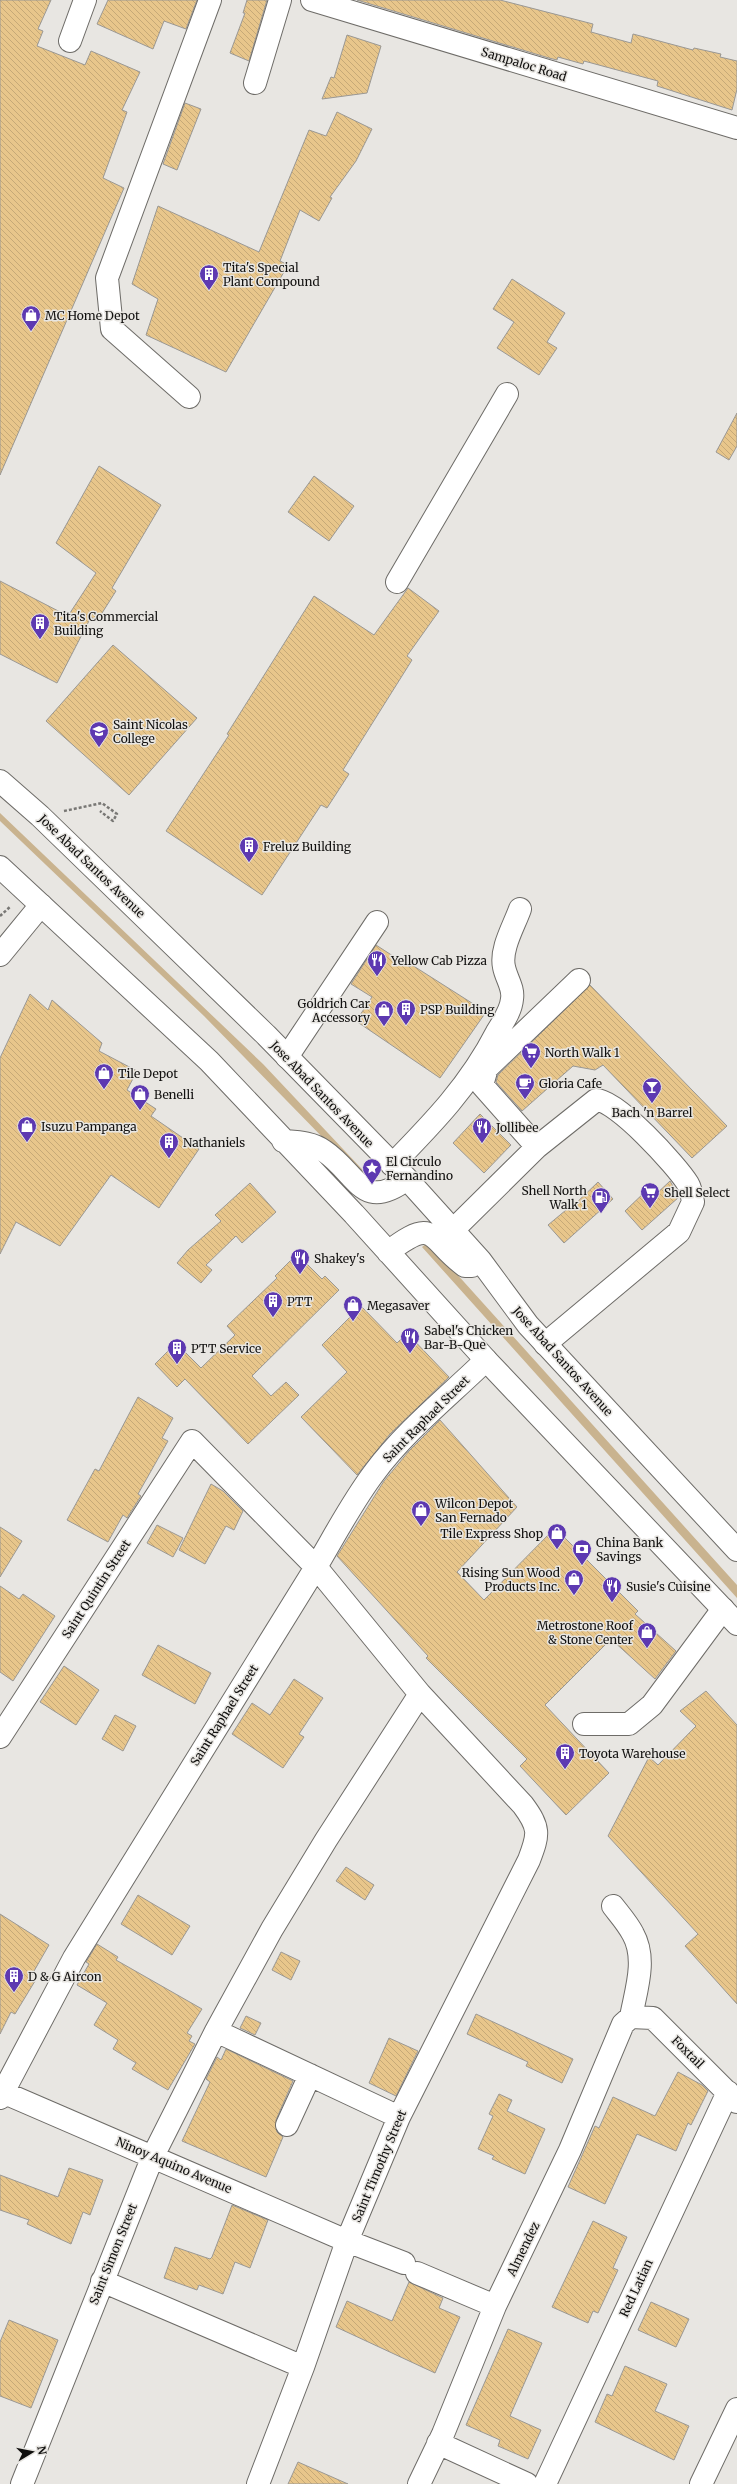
<svg xmlns="http://www.w3.org/2000/svg" width="737" height="2484" font-family="Merriweather,serif">
	<defs>
		<pattern id="building-back-hatch" width="6" height="6" patternUnits="userSpaceOnUse"><rect width="6" height="6" fill="#e8c68b"/><path d="M-1 5l2 2M0 0l6 6M5-1l2 2" fill="none" stroke="#c6a977"/></pattern>
	</defs>
	<rect width="100%" height="100%" fill="#e8e6e2"/>
	<!-- green -->
	<path fill="#c9b38f" d="M 0,813 L 263,1064 L 375,1183 L 371,1187 L 204,1016 L 0,821 Z
		M 428,1242 L 737,1585 L 737,1598 L 422,1247 Z"/>
	<!-- building -->
	<path fill="url(#building-back-hatch)" stroke="#9a9894" d="M 0,0 L 51,0 L 38,29 L 43,31 L 37,46 L 85,65 L 91,51 L 140,72 L 122,110 L 127,112 L 103,178 L 124,188 L 0,475 Z
		M 108,0 L 197,0 L 186,29 L 164,21 L 153,49 L 97,24 Z
		M 247,0 L 267,0 L 249,61 L 230,53 L 245,13 L 243,13 Z
		M 357,0 L 500,0 L 593,24 L 591,32 L 631,43 L 633,34 L 693,50 L 694,48 L 721,54 L 720,57 L 737,61 L 737,89 L 732,110 L 657,86 L 658,81 L 584,61 L 583,64 L 558,57 L 557,60 L 549,58 Z
		M 347,35 L 381,46 L 367,93 L 322,99 L 331,77 L 334,78 Z
		M 185,103 L 201,109 L 177,170 L 163,164 Z
		M 337,112 L 372,129 L 356,161 L 330,197 L 332,198 L 319,221 L 300,210 L 280,261 L 288,265 L 226,372 L 146,335 L 158,299 L 132,284 L 158,206 L 259,252 L 309,130 L 326,136 Z
		M 512,279 L 565,313 L 547,342 L 557,348 L 539,375 L 497,348 L 514,322 L 493,309 Z
		M 737,413 L 737,446 L 729,460 L 716,452 Z
		M 99,466 L 161,505 L 112,588 L 116,591 L 97,621 L 91,617 L 57,683 L 0,654 L 0,581 L 68,616 L 96,573 L 56,543 Z
		M 314,476 L 354,506 L 329,541 L 288,512 Z
		M 408,588 L 439,611 L 407,656 L 412,660 L 343,770 L 349,774 L 327,808 L 321,805 L 262,895 L 166,831 L 229,735 L 227,734 L 314,596 L 374,635 Z
		M 113,645 L 197,718 L 129,795 L 46,721 Z
		M 376,945 L 410,967 L 412,965 L 486,1012 L 440,1078 L 356,1021 L 372,997 L 351,984 Z
		M 590,985 L 727,1126 L 692,1158 L 603,1065 L 595,1070 L 573,1066 L 522,1111 L 496,1082 L 498,1075 Z
		M 30,994 L 48,1010 L 52,1000 L 102,1043 L 99,1051 L 137,1071 L 127,1090 L 156,1109 L 151,1116 L 199,1149 L 159,1208 L 111,1175 L 60,1246 L 16,1222 L 0,1254 L 0,1058 Z
		M 480,1114 L 511,1145 L 484,1173 L 453,1143 Z
		M 670,1181 L 679,1197 L 642,1230 L 625,1211 L 648,1189 L 654,1196 Z
		M 598,1182 L 613,1199 L 564,1243 L 548,1225 L 572,1205 L 573,1206 Z
		M 250,1183 L 276,1212 L 242,1243 L 236,1236 L 206,1265 L 212,1270 L 201,1283 L 177,1263 L 188,1250 L 221,1221 L 215,1215 Z
		M 297,1254 L 322,1279 L 325,1276 L 339,1290 L 252,1376 L 271,1396 L 286,1382 L 299,1395 L 248,1444 L 185,1379 L 177,1387 L 155,1364 L 176,1343 L 201,1368 L 235,1335 L 227,1326 L 277,1278 L 275,1276 Z
		M 361,1306 L 397,1343 L 407,1333 L 449,1377 L 390,1434 L 357,1475 L 301,1417 L 347,1372 L 322,1345 Z
		M 138,1397 L 173,1418 L 162,1438 L 168,1441 L 138,1494 L 141,1496 L 127,1518 L 123,1515 L 108,1542 L 67,1520 L 95,1469 L 99,1471 Z
		M 440,1420 L 517,1507 L 457,1572 L 484,1600 L 555,1528 L 638,1611 L 635,1614 L 676,1651 L 655,1679 L 611,1639 L 545,1705 L 609,1773 L 566,1815 L 520,1766 L 527,1759 L 426,1658 L 428,1656 L 337,1556 L 384,1481 L 409,1451 Z
		M 211,1484 L 223,1491 L 243,1511 L 234,1530 L 226,1526 L 205,1564 L 179,1550 Z
		M 157,1525 L 183,1538 L 173,1557 L 147,1543 Z
		M 0,1527 L 22,1541 L 0,1577 Z
		M 0,1586 L 19,1599 L 23,1594 L 55,1616 L 13,1681 L 0,1672 Z
		M 158,1645 L 211,1673 L 195,1704 L 142,1675 Z
		M 64,1666 L 99,1690 L 76,1725 L 40,1702 Z
		M 294,1679 L 323,1698 L 299,1734 L 304,1737 L 283,1768 L 232,1734 L 252,1703 L 270,1715 Z
		M 706,1691 L 737,1725 L 737,2004 L 685,1946 L 698,1934 L 608,1836 L 649,1757 L 658,1765 L 696,1726 L 680,1711 Z
		M 115,1715 L 136,1726 L 123,1751 L 102,1739 Z
		M 346,1867 L 374,1885 L 365,1900 L 336,1881 Z
		M 138,1895 L 190,1926 L 172,1955 L 121,1924 Z
		M 0,1914 L 49,1945 L 30,1978 L 35,1981 L 15,2014 L 11,2012 L 0,2034 Z
		M 97,1944 L 118,1957 L 116,1960 L 202,2009 L 187,2033 L 192,2036 L 189,2041 L 195,2044 L 168,2090 L 132,2069 L 136,2063 L 113,2049 L 118,2040 L 94,2025 L 107,2003 L 77,1985 L 89,1964 L 86,1962 Z
		M 281,1952 L 300,1961 L 291,1980 L 272,1970 Z
		M 476,2014 L 573,2059 L 562,2083 L 526,2066 L 528,2062 L 467,2034 Z
		M 246,2016 L 261,2023 L 255,2035 L 240,2028 Z
		M 389,2038 L 418,2051 L 396,2096 L 369,2083 Z
		M 226,2049 L 293,2081 L 276,2120 L 277,2132 L 283,2137 L 266,2177 L 182,2141 L 210,2082 L 206,2079 L 217,2057 L 221,2060 Z
		M 678,2072 L 702,2085 L 708,2091 L 691,2125 L 688,2123 L 676,2151 L 637,2134 L 605,2204 L 568,2187 L 595,2126 L 599,2128 L 613,2097 L 655,2116 Z
		M 499,2094 L 512,2100 L 507,2111 L 545,2129 L 525,2174 L 492,2159 L 494,2156 L 478,2149 L 493,2116 L 489,2114 Z
		M 69,2168 L 103,2180 L 90,2215 L 83,2212 L 71,2244 L 27,2224 L 29,2220 L 0,2210 L 0,2175 L 58,2197 Z
		M 232,2205 L 268,2220 L 250,2268 L 235,2262 L 223,2294 L 199,2285 L 197,2290 L 164,2278 L 175,2247 L 210,2259 L 212,2257 Z
		M 593,2221 L 627,2237 L 613,2268 L 618,2270 L 598,2313 L 593,2311 L 588,2323 L 552,2307 Z
		M 409,2282 L 443,2298 L 439,2308 L 460,2317 L 435,2373 L 336,2327 L 347,2301 L 392,2321 Z
		M 651,2302 L 689,2319 L 676,2347 L 638,2330 Z
		M 9,2320 L 58,2340 L 31,2408 L 0,2396 L 0,2342 Z
		M 508,2329 L 542,2343 L 510,2416 L 541,2430 L 528,2459 L 498,2446 L 500,2440 L 466,2425 Z
		M 625,2366 L 667,2384 L 655,2411 L 689,2426 L 674,2460 L 595,2422 L 607,2394 L 612,2396 Z
		M 298,2462 L 348,2484 L 288,2484 Z"/>
	<g fill="none" stroke-linecap="round" stroke-linejoin="round">
		<!-- minor casing -->
		<g stroke="#6e6c68" stroke-width="24">
			<path id="minor" d="M 312,0 L 737,128
				M 70,41 L 85,0
				M 255,83 L 280,0
				M 189,397 L 112,329 L 107,278 L 210,0
				M 397,582 L 507,394
				M 0,955 L 41,905
				M 287,1057 L 377,922
				M 537,1147 L 482,1085 L 487,1068 L 579,980
				M 392,1165 C 433,1123 470,1085 497,1032 C 503,1022 511,1011 512,999 C 514,988 506,978 504,967 C 500,949 514,926 520,909
				M 453,1230 L 537,1147 L 596,1100 C 616,1099 677,1166 688,1184 C 691,1189 692,1196 693,1202 L 679,1232 L 545,1344
				M 584,1724 L 629,1724 L 652,1705 L 723,1609
				M 0,1737 L 192,1441 L 316,1567 L 420,1694 L 523,1805 C 540,1828 539,1834 529,1860 L 399,2117 L 347,2241 L 303,2367 L 258,2484
				M 613,1906 C 620,1915 628,1924 633,1934 C 647,1959 636,1990 631,2017
				M 631,2017 L 653,2018 L 737,2102
				M 216,2031 L 399,2117
				M 0,2091 L 347,2241 L 404,2263
				M 0,2098 L 74,1958 L 316,1567 C 335,1535 352,1502 374,1473 C 405,1431 449,1396 486,1360
				M 287,2125 L 310,2075
				M 417,2273 L 495,2306
				M 102,2281 L 303,2367
				M 438,2443 L 527,2484
				M 22,2484 L 153,2156 L 216,2031 L 272,1929 L 326,1840 L 420,1694
				M 419,2484 L 443,2434 L 495,2306 L 570,2150 L 623,2024 L 631,2017
				M 545,2484 L 728,2092
				M 701,2484 L 737,2409"/>
		</g>
		<!-- highway casing -->
		<g stroke="#6e6c68" stroke-width="24">
			<path id="highway" d="M 0,781 L 40,816 L 266,1035 L 407,1179 L 480,1260 L 528,1325 L 737,1550
				M 0,867 L 209,1061 L 354,1214 L 486,1360 L 737,1624
				M 283,1141 C 297,1142 312,1142 324,1151 C 358,1174 362,1213 407,1179
				M 388,1252 C 437,1215 428,1239 465,1266 L 472,1266 L 480,1260"/>
		</g>
		<!-- path -->
		<path stroke="#787774" stroke-width="2.5" stroke-dasharray="3 2" stroke-linecap="butt" d="M 64,811 L 102,803 L 117,814 L 113,821 L 100,811
			M 0,916 L 11,906"/>
		<!-- minor -->
		<use href="#minor" stroke="#fff" stroke-width="22"/>
		<!-- highway -->
		<use href="#highway" stroke="#fff" stroke-width="22"/>
	</g>
	<!-- icons -->
	<defs>
		<g id="building-pin" transform="scale(1)"><path d="M0 17L-7.5 6A9.5 9.5 0 1 1 7.5 6Z" fill="#5d39b1" stroke="#e8e6e2"/><path d="M-4-6H4V6H1V3H-1V6H-4ZM-2.5-4.3h1.7v1.8h-1.7ZM.8-4.3h1.7v1.8H.8ZM-2.5-1h1.7V.8h-1.7ZM.8-1h1.7V.8H.8Z" fill="#fff"/></g>
		<g id="shop-pin" transform="scale(1)"><path d="M0 17L-7.5 6A9.5 9.5 0 1 1 7.5 6Z" fill="#5d39b1" stroke="#e8e6e2"/><path d="M-5-2.5h2.3a2.7 3.5 0 0 1 5.4 0H5L5.5 6h-11ZM-1.5-2.5h3a1.5 2.3 0 0 0-3 0Z" fill="#fff"/></g>
		<g id="university-pin" transform="scale(1)"><path d="M0 17L-7.5 6A9.5 9.5 0 1 1 7.5 6Z" fill="#5d39b1" stroke="#e8e6e2"/><path d="M0-5L7-2L0 1L-7-2ZM-4 1L0 2.5L4 1V4Q0 6-4 4Z" fill="#fff"/></g>
		<g id="restaurant-pin" transform="scale(1)"><path d="M0 17L-7.5 6A9.5 9.5 0 1 1 7.5 6Z" fill="#5d39b1" stroke="#e8e6e2"/><path d="M-5-6h1v4h1v-4h1v4h1v-4h1v5L-1.5 .5V6h-2V.5L-5-1ZM5-6V6H3V1.5H1.5Q1.5-4 5-6Z" fill="#fff"/></g>
		<g id="supermarket-pin" transform="scale(1)"><path d="M0 17L-7.5 6A9.5 9.5 0 1 1 7.5 6Z" fill="#5d39b1" stroke="#e8e6e2"/><path d="M-6-5.5h2.5l.6 2H6L4.5 2H-2.5L-4.4-4H-6ZM-1.5 3.2a1.3 1.3 0 1 0 .1 0ZM3 3.2a1.3 1.3 0 1 0 .1 0Z" fill="#fff"/></g>
		<g id="cafe-pin" transform="scale(1)"><path d="M0 17L-7.5 6A9.5 9.5 0 1 1 7.5 6Z" fill="#5d39b1" stroke="#e8e6e2"/><path d="M-5.5-4.5H6V0H3Q3 3.5 0 3.5H-2.5Q-5.5 3.5-5.5 0ZM3-3.2v2h1.7v-2ZM-6 4.5H4V6H-6Z" fill="#fff"/></g>
		<g id="bar-pin" transform="scale(1)"><path d="M0 17L-7.5 6A9.5 9.5 0 1 1 7.5 6Z" fill="#5d39b1" stroke="#e8e6e2"/><path d="M-6-5H6L.8 .8V4.5H3.5V6h-7V4.5H-.8V.8Z" fill="#fff"/></g>
		<g id="sight-pin" transform="scale(1)"><path d="M0 17L-7.5 6A9.5 9.5 0 1 1 7.5 6Z" fill="#5d39b1" stroke="#e8e6e2"/><path d="M0-6L1.8-2.2L6-1.7L2.9 1.2L3.7 5.4L0 3.3L-3.7 5.4L-2.9 1.2L-6-1.7L-1.8-2.2Z" fill="#fff"/></g>
		<g id="fuel-pin" transform="scale(1)"><path d="M0 17L-7.5 6A9.5 9.5 0 1 1 7.5 6Z" fill="#5d39b1" stroke="#e8e6e2"/><path d="M-5.5-6h7V0h2V4h1.3V-2.5L3-4.5l.8-.8L6-3V5H2.5V1h-1V6h-7ZM-4.2-4.7v3.2H.2V-4.7Z" fill="#fff"/></g>
		<g id="bank-pin" transform="scale(1)"><path d="M0 17L-7.5 6A9.5 9.5 0 1 1 7.5 6Z" fill="#5d39b1" stroke="#e8e6e2"/><path d="M-6-4H6V4H-6ZM0-2.3a2.3 2.3 0 1 0 0 4.6a2.3 2.3 0 1 0 0-4.6Z" fill="#fff"/></g>
	</defs>
	<g fill-rule="evenodd">
		<use href="#building-pin" x="209" y="274"/>
		<use href="#shop-pin" x="31" y="315"/>
		<use href="#building-pin" x="40" y="623"/>
		<use href="#university-pin" x="99" y="731"/>
		<use href="#building-pin" x="249" y="846"/>
		<use href="#restaurant-pin" x="377" y="960"/>
		<use href="#building-pin" x="406" y="1009"/>
		<use href="#shop-pin" x="384" y="1010"/>
		<use href="#supermarket-pin" x="531" y="1052"/>
		<use href="#shop-pin" x="104" y="1073"/>
		<use href="#cafe-pin" x="525" y="1083"/>
		<use href="#bar-pin" x="652" y="1087"/>
		<use href="#shop-pin" x="140" y="1094"/>
		<use href="#shop-pin" x="27" y="1126"/>
		<use href="#restaurant-pin" x="482" y="1127"/>
		<use href="#building-pin" x="169" y="1142"/>
		<use href="#sight-pin" x="372" y="1168"/>
		<use href="#supermarket-pin" x="650" y="1192"/>
		<use href="#fuel-pin" x="601" y="1197"/>
		<use href="#restaurant-pin" x="300" y="1258"/>
		<use href="#building-pin" x="273" y="1301"/>
		<use href="#shop-pin" x="353" y="1305"/>
		<use href="#restaurant-pin" x="410" y="1337"/>
		<use href="#building-pin" x="177" y="1348"/>
		<use href="#shop-pin" x="421" y="1510"/>
		<use href="#shop-pin" x="557" y="1533"/>
		<use href="#bank-pin" x="582" y="1549"/>
		<use href="#shop-pin" x="574" y="1579"/>
		<use href="#restaurant-pin" x="612" y="1586"/>
		<use href="#shop-pin" x="647" y="1632"/>
		<use href="#building-pin" x="565" y="1753"/>
		<use href="#building-pin" x="14" y="1976"/>
	</g>
	<g text-anchor="middle" dominant-baseline="central" stroke-width="3" stroke-linejoin="round" paint-order="stroke">
		<!-- street labels -->
		<g font-size="12" fill="#11100f" stroke="#e8e6e2">
			<text transform="translate(524 64) rotate(17)">Sampaloc Road</text>
			<text transform="translate(92 866) rotate(44)">Jose Abad Santos Avenue</text>
			<text transform="translate(322 1094) rotate(46)">Jose Abad Santos Avenue</text>
			<text transform="translate(563 1361) rotate(48)">Jose Abad Santos Avenue</text>
			<text transform="translate(426 1419) rotate(-45)">Saint Raphael Street</text>
			<text transform="translate(96 1589) rotate(-57)">Saint Quintin Street</text>
			<text transform="translate(224 1715) rotate(-58)">Saint Raphael Street</text>
			<text transform="translate(688 2052) rotate(45)">Foxtail</text>
			<text transform="translate(174 2165) rotate(23)">Ninoy Aquino Avenue</text>
			<text transform="translate(379 2166) rotate(-67)">Saint Timothy Street</text>
			<text transform="translate(523 2249) rotate(-64)">Almendez</text>
			<text transform="translate(113 2254) rotate(-68)">Saint Simon Street</text>
			<text transform="translate(636 2288) rotate(-65)">Red Latian</text>
		</g>
		<!-- poi labels -->
		<g font-size="12" fill="#11100f" stroke="#e8e6e2" text-anchor="start">
			<text x="223" y="267">Tita's Special<tspan x="223" dy="14">Plant Compound</tspan></text>
			<text x="45" y="315">MC Home Depot</text>
			<text x="54" y="616">Tita's Commercial<tspan x="54" dy="14">Building</tspan></text>
			<text x="113" y="724">Saint Nicolas<tspan x="113" dy="14">College</tspan></text>
			<text x="263" y="846">Freluz Building</text>
			<text x="391" y="960">Yellow Cab Pizza</text>
			<text x="370" y="1003" text-anchor="end">Goldrich Car<tspan x="370" dy="14">Accessory</tspan></text>
			<text x="420" y="1009">PSP Building</text>
			<text x="545" y="1052">North Walk 1</text>
			<text x="118" y="1073">Tile Depot</text>
			<text x="539" y="1083">Gloria Cafe</text>
			<text x="154" y="1094">Benelli</text>
			<text x="652" y="1112" text-anchor="middle">Bach 'n Barrel</text>
			<text x="41" y="1126">Isuzu Pampanga</text>
			<text x="496" y="1127">Jollibee</text>
			<text x="183" y="1142">Nathaniels</text>
			<text x="386" y="1161">El Circulo<tspan x="386" dy="14">Fernandino</tspan></text>
			<text x="587" y="1190" text-anchor="end">Shell North<tspan x="587" dy="14">Walk 1</tspan></text>
			<text x="664" y="1192">Shell Select</text>
			<text x="314" y="1258">Shakey's</text>
			<text x="287" y="1301">PTT</text>
			<text x="367" y="1305">Megasaver</text>
			<text x="424" y="1330">Sabel's Chicken<tspan x="424" dy="14">Bar-B-Que</tspan></text>
			<text x="191" y="1348">PTT Service</text>
			<text x="435" y="1503">Wilcon Depot<tspan x="435" dy="14">San Fernado</tspan></text>
			<text x="543" y="1533" text-anchor="end">Tile Express Shop</text>
			<text x="596" y="1542">China Bank<tspan x="596" dy="14">Savings</tspan></text>
			<text x="560" y="1572" text-anchor="end">Rising Sun Wood<tspan x="560" dy="14">Products Inc.</tspan></text>
			<text x="626" y="1586">Susie's Cuisine</text>
			<text x="633" y="1625" text-anchor="end">Metrostone Roof<tspan x="633" dy="14">&amp; Stone Center</tspan></text>
			<text x="579" y="1753">Toyota Warehouse</text>
			<text x="28" y="1976">D &amp; G Aircon</text>
		</g>
	</g>
	<!-- north arrow -->
	<g transform="translate(32 2452) rotate(80)" stroke="#e8e6e2" stroke-width="3" paint-order="stroke">
	<path d="M0-3L7 15L0 10L-7 15Z" fill="#11100f"/>
	<text y="-6" font-size="11" font-weight="bold" text-anchor="middle" fill="#11100f">N</text>
	</g>
</svg>
